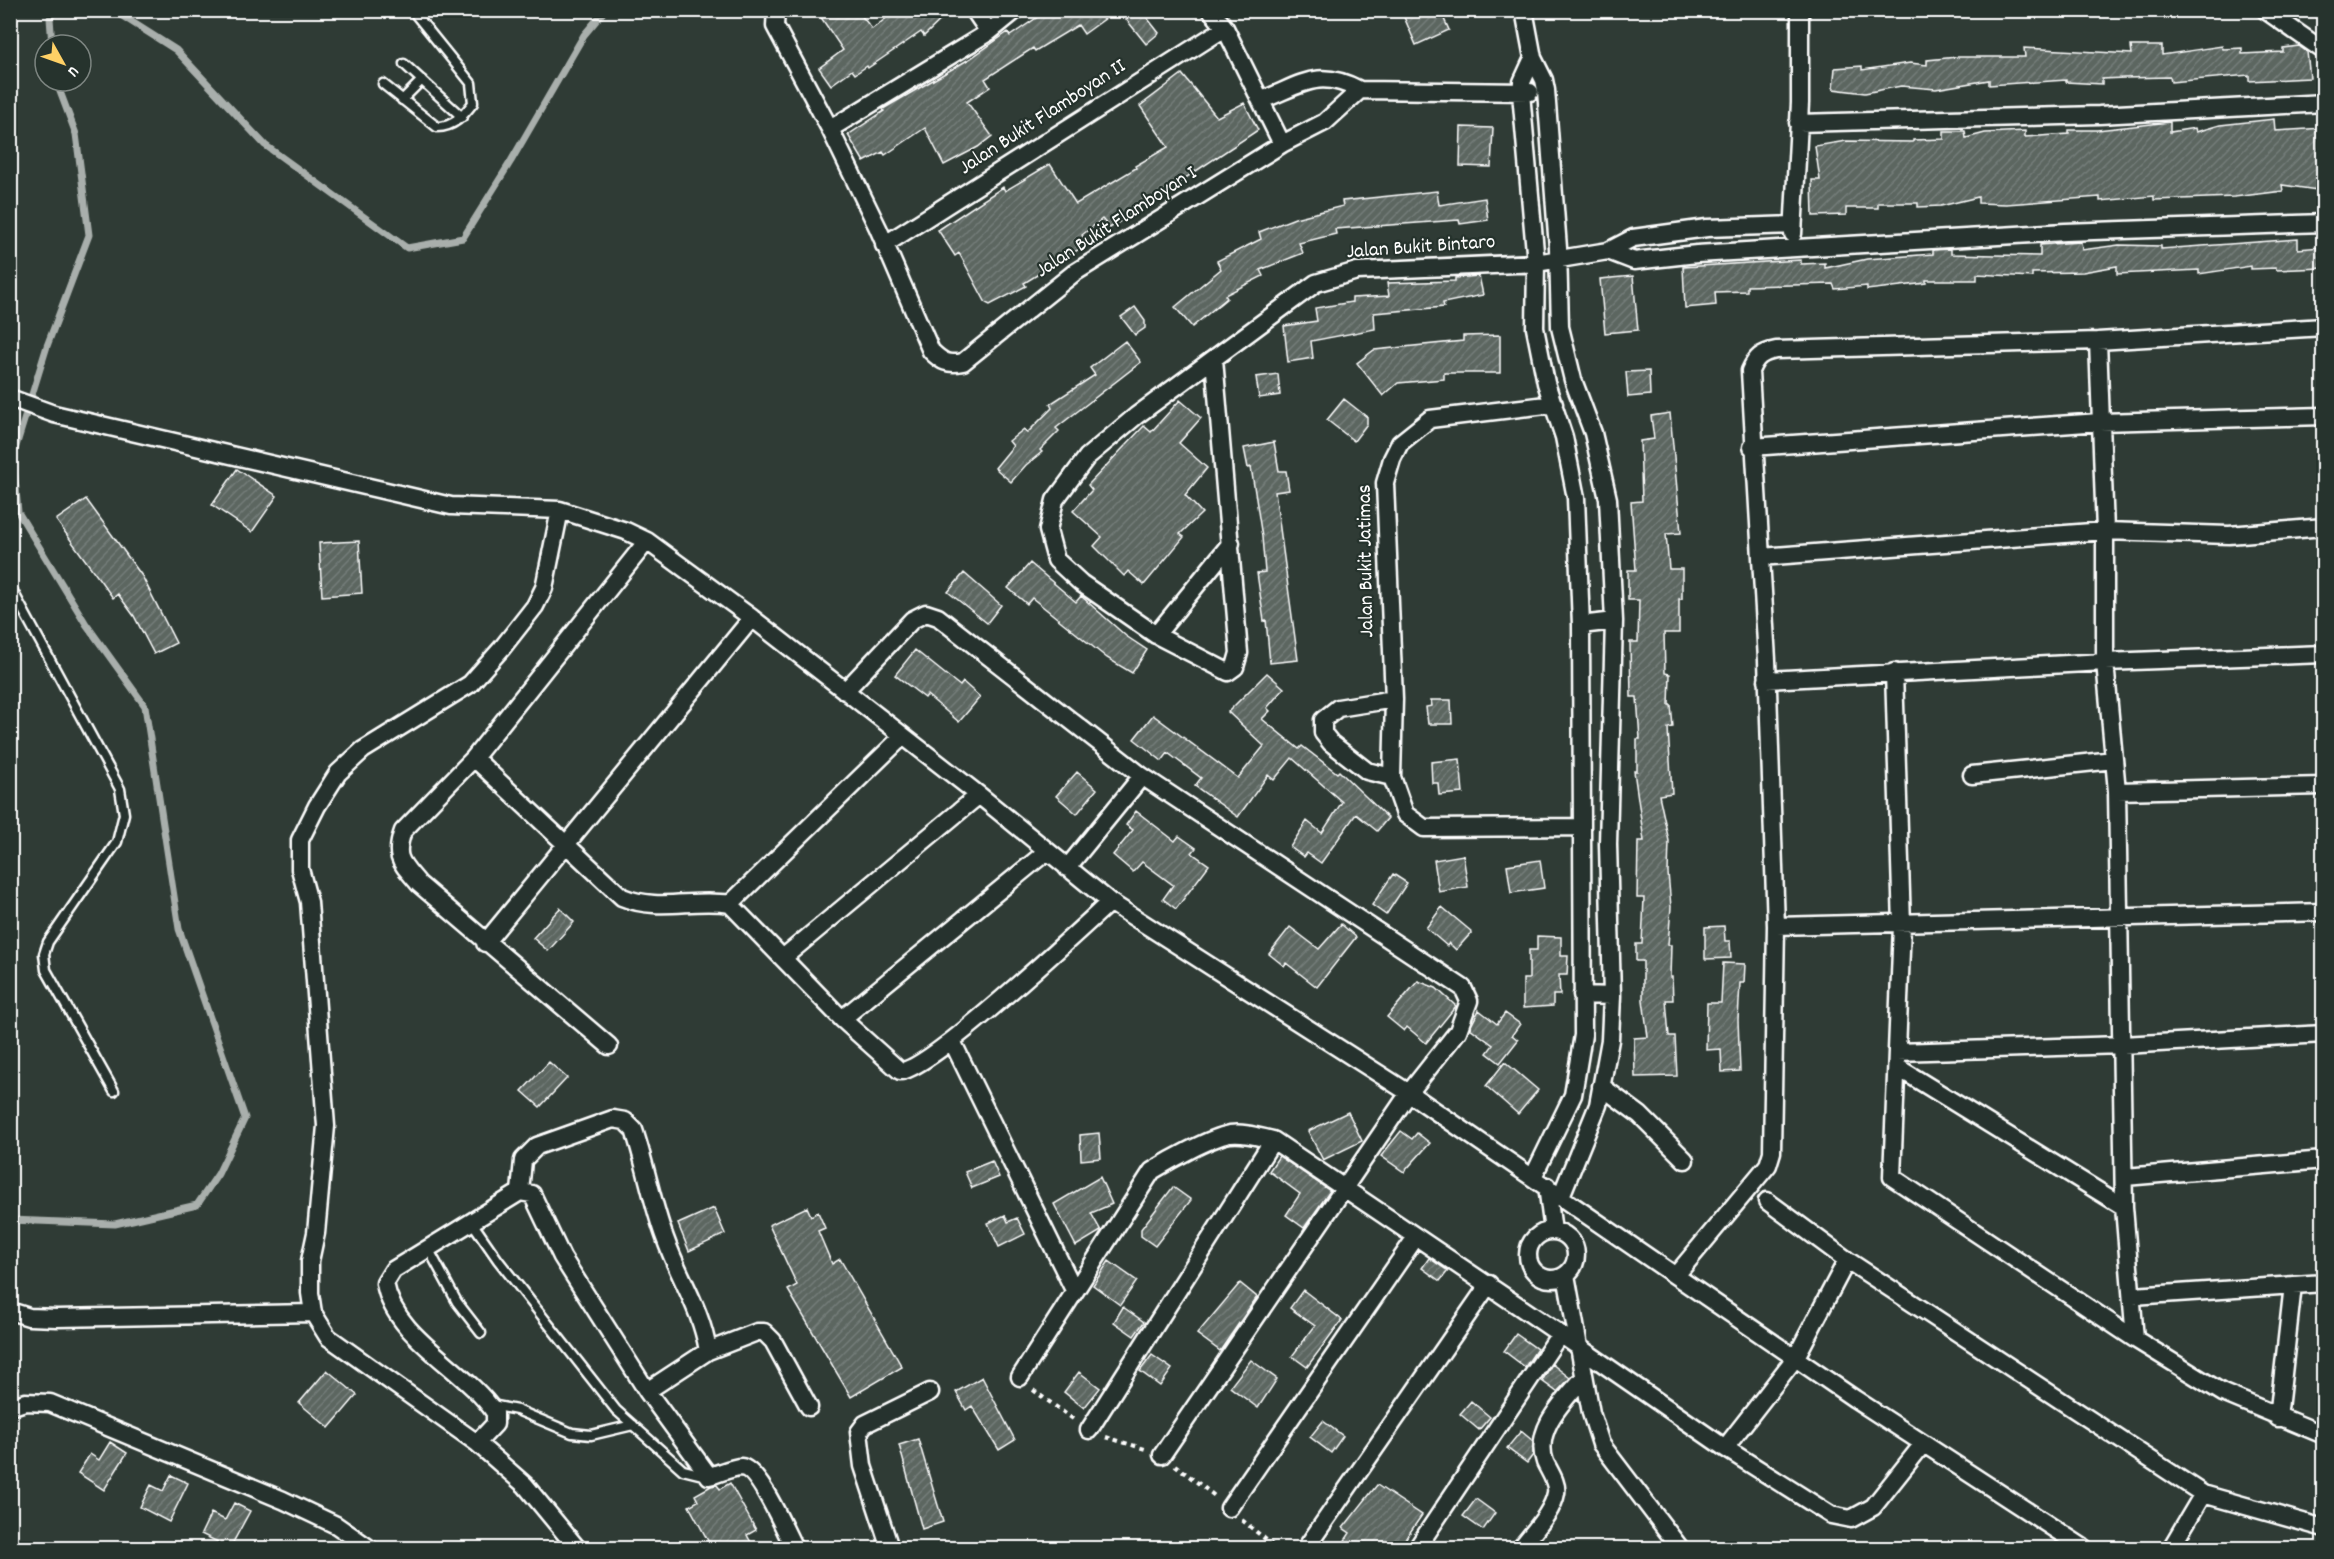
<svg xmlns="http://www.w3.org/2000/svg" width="2334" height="1559" font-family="Dekko,sans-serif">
	<defs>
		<pattern id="building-hatch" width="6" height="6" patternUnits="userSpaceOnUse" patternTransform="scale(1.5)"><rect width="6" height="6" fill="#5b6661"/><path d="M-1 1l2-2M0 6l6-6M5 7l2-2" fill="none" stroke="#747d79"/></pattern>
	</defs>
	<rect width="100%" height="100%" fill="#2f3b35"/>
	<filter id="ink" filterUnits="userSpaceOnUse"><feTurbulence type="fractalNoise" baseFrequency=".0167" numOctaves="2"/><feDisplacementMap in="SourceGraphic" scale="12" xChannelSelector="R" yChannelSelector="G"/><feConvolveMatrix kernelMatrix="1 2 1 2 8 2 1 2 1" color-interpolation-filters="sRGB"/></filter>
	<g filter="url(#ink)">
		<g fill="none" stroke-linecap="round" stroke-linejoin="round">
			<!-- stream -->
			<path stroke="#a9afac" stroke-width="7" d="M 113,10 L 176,50 L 265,145 L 407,248 L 463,238 L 511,161 L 584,35 L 605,10
				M 52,45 L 50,18 L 56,10
				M 10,1220 L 115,1224 L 197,1205 L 218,1174 L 245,1118 L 179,929 L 145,706 L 86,624 L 18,512 L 13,456 L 47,346 L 89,235 L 76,134 L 56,81"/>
		</g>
		<!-- building -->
		<path fill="url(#building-hatch)" stroke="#fff" stroke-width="1.5" d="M 816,10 L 857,10 L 872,29 L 897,10 L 951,10 L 924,36 L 921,32 L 868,68 L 867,66 L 855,74 L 852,70 L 831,85 L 819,68 L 843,50 Z
			M 1048,10 L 1117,10 L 1084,34 L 1078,25 L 1035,51 L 1033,48 L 985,79 L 990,87 L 967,102 L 992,136 L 978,147 L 944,165 L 925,128 L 885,155 L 883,152 L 864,162 L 848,135 L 884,111 L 883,109 L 971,58 L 1008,32 L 1010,36 Z
			M 1136,10 L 1141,10 L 1159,33 L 1146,44 L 1126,19 Z
			M 1401,10 L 1440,10 L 1449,30 L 1416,45 Z
			M 2131,46 L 2162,46 L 2162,55 L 2222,46 L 2223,49 L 2242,48 L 2242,54 L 2283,52 L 2283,48 L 2299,46 L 2307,52 L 2310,78 L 2249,81 L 2249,75 L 2171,82 L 2170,77 L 2124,78 L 2102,79 L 2102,84 L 2066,82 L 2066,80 L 1989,85 L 1989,80 L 1936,89 L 1901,86 L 1865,93 L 1833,89 L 1835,68 L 1862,66 L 1862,70 L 1910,63 L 1927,65 L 1927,60 L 1957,57 L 2025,57 L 2024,48 L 2132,54 Z
			M 1182,74 L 1217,117 L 1244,103 L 1258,130 L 1110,228 L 1102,219 L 1082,235 L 1089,243 L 1024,283 L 1026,286 L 990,305 L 986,303 L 959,253 L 955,256 L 938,230 L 1003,187 L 1005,191 L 1050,164 L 1076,204 L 1136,168 L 1135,166 L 1168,147 L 1140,106 Z
			M 2274,119 L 2275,131 L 2324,128 L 2324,191 L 2282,185 L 2283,191 L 2234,197 L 2154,200 L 2154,196 L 2100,201 L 2100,197 L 2006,204 L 1978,203 L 1978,197 L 1941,206 L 1918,207 L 1918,203 L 1878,203 L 1878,208 L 1846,208 L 1846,215 L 1813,216 L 1812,180 L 1820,180 L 1815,146 L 1846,141 L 1913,142 L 1913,140 L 1944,139 L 1944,131 L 1965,131 L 1966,138 L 1985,133 L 2025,131 L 2025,137 L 2069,134 L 2069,130 L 2097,130 L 2170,122 L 2170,132 L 2195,128 L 2196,132 L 2220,125 Z
			M 1461,127 L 1493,128 L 1491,167 L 1460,166 Z
			M 1437,191 L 1439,205 L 1485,198 L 1488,220 L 1460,224 L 1459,220 L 1335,229 L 1336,234 L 1299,243 L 1303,253 L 1260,270 L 1263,276 L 1225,295 L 1227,298 L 1192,327 L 1175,307 L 1221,269 L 1217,261 L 1261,239 L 1259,232 L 1295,218 L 1343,206 L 1342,201 Z
			M 2298,239 L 2298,249 L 2321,247 L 2323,268 L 2276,270 L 2276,268 L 2251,269 L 2251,266 L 2199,274 L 2199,270 L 2117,274 L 2117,266 L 2083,272 L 2032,273 L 2032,277 L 1977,274 L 1977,280 L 1926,280 L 1926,283 L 1867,290 L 1867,286 L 1835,289 L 1833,284 L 1747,286 L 1747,291 L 1715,292 L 1716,305 L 1685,308 L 1683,267 L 1801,260 L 1801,264 L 1825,263 L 1825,268 L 1867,259 L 1933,254 L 1933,250 L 1951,249 L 1951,254 L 2040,256 L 2040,245 L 2064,243 L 2081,242 L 2082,250 L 2119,245 L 2161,246 L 2161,249 Z
			M 1479,276 L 1483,295 L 1443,303 L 1444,307 L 1374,313 L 1375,329 L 1311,341 L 1313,358 L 1288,362 L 1284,326 L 1317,321 L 1315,308 L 1352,302 L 1352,298 L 1389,296 L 1387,283 L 1455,281 L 1455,278 Z
			M 1633,276 L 1638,330 L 1605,333 L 1600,279 Z
			M 1135,307 L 1145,321 L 1145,328 L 1135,335 L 1121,317 Z
			M 1500,335 L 1500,373 L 1444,373 L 1444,379 L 1398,383 L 1383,396 L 1357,363 L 1374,350 L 1463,341 L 1463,336 Z
			M 1125,341 L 1141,362 L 1056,428 L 1059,431 L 1040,450 L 1042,452 L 1026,465 L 1011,482 L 995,468 L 1013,446 L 1009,441 L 1024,429 L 1027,433 L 1052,408 L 1050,404 L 1095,375 L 1090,368 Z
			M 1649,371 L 1650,395 L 1628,397 L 1626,372 Z
			M 1278,374 L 1280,395 L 1259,398 L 1256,377 Z
			M 1344,399 L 1367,417 L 1367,424 L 1354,441 L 1327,420 Z
			M 1180,400 L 1201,418 L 1179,443 L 1207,468 L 1185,495 L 1202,513 L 1180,534 L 1184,537 L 1144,585 L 1128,571 L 1124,576 L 1094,546 L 1102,537 L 1073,511 L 1092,490 L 1088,485 L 1124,447 L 1144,426 L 1151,432 Z
			M 1670,413 L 1681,533 L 1666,534 L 1669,569 L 1682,569 L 1682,599 L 1679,599 L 1679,633 L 1664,633 L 1665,673 L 1670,674 L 1669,705 L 1671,705 L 1673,727 L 1668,728 L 1672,793 L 1659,795 L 1669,841 L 1668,873 L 1671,907 L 1668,945 L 1671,945 L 1670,977 L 1672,977 L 1673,1000 L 1666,1000 L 1669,1036 L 1675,1036 L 1677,1076 L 1635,1077 L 1634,1038 L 1648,1037 L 1643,1000 L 1643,961 L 1636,961 L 1636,944 L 1642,944 L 1644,898 L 1637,898 L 1638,841 L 1644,841 L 1634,771 L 1637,771 L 1637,739 L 1640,739 L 1637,697 L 1631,697 L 1630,642 L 1638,642 L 1639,600 L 1628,600 L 1628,570 L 1636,570 L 1631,502 L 1642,501 L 1640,441 L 1654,439 L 1651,416 Z
			M 1274,442 L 1279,471 L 1286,471 L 1289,490 L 1275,492 L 1298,660 L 1270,663 L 1266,620 L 1264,621 L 1257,573 L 1265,572 L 1262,537 L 1251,467 L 1248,468 L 1244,448 Z
			M 237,469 L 277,496 L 252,532 L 212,505 Z
			M 86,499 L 142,576 L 176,643 L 154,654 L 134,616 L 118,594 L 113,598 L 56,520 Z
			M 359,541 L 362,593 L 322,596 L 319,543 Z
			M 1030,563 L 1076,602 L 1081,596 L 1126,636 L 1147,650 L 1132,673 L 1107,658 L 1032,598 L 1027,604 L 1008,588 Z
			M 964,573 L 1001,605 L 987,623 L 948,592 Z
			M 915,650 L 960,686 L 963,682 L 980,697 L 959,722 L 927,695 L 925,698 L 895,675 Z
			M 1267,673 L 1284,688 L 1267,708 L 1270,711 L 1262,719 L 1299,749 L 1302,746 L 1337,773 L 1339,771 L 1388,818 L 1377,831 L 1356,814 L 1321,863 L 1307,853 L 1304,857 L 1290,847 L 1307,821 L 1322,833 L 1342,802 L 1292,758 L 1274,780 L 1268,775 L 1238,817 L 1195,786 L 1201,778 L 1168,753 L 1162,761 L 1134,739 L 1153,715 L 1238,778 L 1264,746 L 1228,712 Z
			M 1431,700 L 1451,700 L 1452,724 L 1428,724 L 1426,707 L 1432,706 Z
			M 1460,759 L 1463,793 L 1439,795 L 1438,783 L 1432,783 L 1431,762 Z
			M 1077,772 L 1097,789 L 1077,814 L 1056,796 Z
			M 1136,811 L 1175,841 L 1179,836 L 1196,848 L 1192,853 L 1209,865 L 1176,909 L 1163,899 L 1173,885 L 1142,862 L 1133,872 L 1113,855 L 1133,830 L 1126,825 Z
			M 1463,855 L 1468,887 L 1439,892 L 1434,860 Z
			M 1540,860 L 1544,888 L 1511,893 L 1507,865 Z
			M 1393,874 L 1407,883 L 1386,915 L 1372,905 Z
			M 1442,907 L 1472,932 L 1456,950 L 1449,943 L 1447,946 L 1426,928 Z
			M 560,908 L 574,922 L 548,951 L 533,938 Z
			M 1341,924 L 1356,937 L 1317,987 L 1286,963 L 1284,966 L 1269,954 L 1290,927 L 1319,949 Z
			M 1724,926 L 1725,941 L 1730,941 L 1731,958 L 1705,959 L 1705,927 Z
			M 1537,936 L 1561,937 L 1561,956 L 1568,956 L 1567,975 L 1559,975 L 1560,995 L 1553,995 L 1553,1006 L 1523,1008 L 1523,979 L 1529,979 L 1529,950 L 1537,950 Z
			M 1723,963 L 1745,964 L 1744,983 L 1740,983 L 1738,1020 L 1740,1071 L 1722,1072 L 1721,1049 L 1706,1050 L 1707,1003 L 1721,1003 Z
			M 1418,981 L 1436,988 L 1456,1006 L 1426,1043 L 1407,1027 L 1404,1031 L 1387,1017 Z
			M 1479,1010 L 1497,1024 L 1505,1013 L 1520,1024 L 1512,1035 L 1518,1040 L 1500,1063 L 1487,1053 L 1493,1045 L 1470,1028 Z
			M 549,1062 L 567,1078 L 540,1107 L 522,1091 Z
			M 1505,1062 L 1538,1090 L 1518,1114 L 1486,1086 Z
			M 1348,1112 L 1362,1141 L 1323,1160 L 1308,1131 Z
			M 1401,1131 L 1412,1139 L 1417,1133 L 1430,1143 L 1404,1172 L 1381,1156 Z
			M 1099,1133 L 1101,1158 L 1081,1160 L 1080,1135 Z
			M 1279,1156 L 1330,1191 L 1304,1228 L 1286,1215 L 1300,1194 L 1269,1171 Z
			M 992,1161 L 999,1177 L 972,1188 L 965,1172 Z
			M 1100,1177 L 1112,1204 L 1091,1213 L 1101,1231 L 1076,1246 L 1054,1204 Z
			M 1173,1187 L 1191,1200 L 1155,1246 L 1141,1236 L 1141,1229 Z
			M 807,1207 L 811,1216 L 818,1212 L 825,1228 L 818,1231 L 832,1264 L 840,1259 L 902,1367 L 851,1397 L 788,1290 L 797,1285 L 769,1225 Z
			M 714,1208 L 725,1234 L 689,1251 L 678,1224 Z
			M 1005,1215 L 1008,1222 L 1017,1218 L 1025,1234 L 999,1247 L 988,1223 Z
			M 1429,1258 L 1448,1271 L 1440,1281 L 1422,1268 Z
			M 1109,1261 L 1137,1281 L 1120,1305 L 1093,1285 Z
			M 1240,1283 L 1257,1297 L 1220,1351 L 1197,1334 Z
			M 1303,1290 L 1342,1320 L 1307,1367 L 1292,1356 L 1315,1326 L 1290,1308 Z
			M 1123,1307 L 1144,1322 L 1134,1336 L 1114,1322 Z
			M 1516,1334 L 1537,1349 L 1525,1367 L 1504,1351 Z
			M 1152,1355 L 1172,1369 L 1160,1386 L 1140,1371 Z
			M 1251,1360 L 1277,1379 L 1258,1408 L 1230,1387 Z
			M 1552,1364 L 1570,1378 L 1557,1392 L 1542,1381 Z
			M 327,1370 L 357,1395 L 329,1428 L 299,1403 Z
			M 1079,1372 L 1100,1388 L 1084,1408 L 1064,1392 Z
			M 982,1377 L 1015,1440 L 999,1450 L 972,1406 L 966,1410 L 956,1392 Z
			M 1471,1401 L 1490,1417 L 1479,1430 L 1460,1414 Z
			M 1323,1421 L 1343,1436 L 1331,1453 L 1310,1437 Z
			M 1521,1431 L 1533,1441 L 1533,1455 L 1527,1463 L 1507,1448 Z
			M 918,1439 L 943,1522 L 922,1529 L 899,1445 Z
			M 110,1442 L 127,1453 L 104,1490 L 78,1473 L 90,1454 L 99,1460 Z
			M 171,1475 L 188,1483 L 169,1522 L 140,1507 L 151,1485 L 163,1491 Z
			M 730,1483 L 756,1530 L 747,1535 L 754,1548 L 712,1548 L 689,1506 L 698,1501 L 695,1495 L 711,1486 L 717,1485 L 720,1489 Z
			M 1377,1485 L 1422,1515 L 1399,1548 L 1340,1548 L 1350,1533 L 1343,1528 Z
			M 1476,1499 L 1495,1513 L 1483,1530 L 1463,1516 Z
			M 234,1503 L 250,1511 L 230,1548 L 201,1534 L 211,1513 L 225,1520 Z"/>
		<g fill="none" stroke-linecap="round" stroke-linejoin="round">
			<!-- service casing -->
			<g stroke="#fff" stroke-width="13">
				<path id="service" d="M 404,64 L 462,117
					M 383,84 L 437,127 C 454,127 463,116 473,103 L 471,83 L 412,10
					M 402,100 L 422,80
					M 10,586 L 120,789 L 124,814 L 117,842 L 48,942 L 44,954 L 46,970 L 114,1091
					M 471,1221 L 498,1260 L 616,1410 L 683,1470 L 707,1476
					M 428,1248 L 457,1302 L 481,1333
					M 492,1405 L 517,1410 L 572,1433 L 591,1435 L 633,1425"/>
			</g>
			<!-- minor casing -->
			<g stroke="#fff" stroke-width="21">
				<path id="minor" d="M 776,10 L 775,26 L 830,129 L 878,228 L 931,351 C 942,362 948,365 963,362 L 1074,273 L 1282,144 L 1325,122 L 1360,90
					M 974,10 L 989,32
					M 1211,10 L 1225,28 L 1282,144
					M 1524,10 L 1533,58 L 1544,80 L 1546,90 L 1558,248 L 1560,327 L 1573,380 L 1593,433 L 1608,499 L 1614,621 L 1608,844 L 1612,996 L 1610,1040 L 1598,1105 L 1561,1196
					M 2265,10 L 2324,51
					M 1262,100 C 1303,84 1318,68 1360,90 L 1530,92
					M 1798,123 L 2099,115 L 2324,103
					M 830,129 L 989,32 L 1016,10
					M 1793,234 L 1800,103 L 1800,10
					M 884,245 L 1225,28
					M 1608,251 L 1634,261 L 1697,254 L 2065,232 L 2324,223
					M 2098,341 L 2105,531 L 2105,662 L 2117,791 L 2124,1207 L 2135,1339 L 2223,1393 L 2324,1435
					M 1214,359 L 1239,653 L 1235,667 L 1228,672 L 1156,635 L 1081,583 L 1056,560 L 1048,530 L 1055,500 L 1087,457 L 1136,416 L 1316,283 L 1357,271 L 1536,263 L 1608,251 L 1633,238 L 1707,228 L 1793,225
					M 10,398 L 54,414 L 451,506 L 560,510 L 626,531 L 647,541 L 752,618 L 979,795 L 1110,902 L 1409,1093 L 1855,1399 L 2084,1548
					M 1554,404 L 1430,419 L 1400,443 L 1392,459 L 1385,483 L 1394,699 L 1392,777 L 1405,814 L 1424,828 L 1580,827
					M 1752,447 L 2100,422 L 2324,416
					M 560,510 L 544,588 L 535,606 L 502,648 L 470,684 L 363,750 L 338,773 L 317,806 L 300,840 L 300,869 L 309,902 L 326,1126 L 316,1233 L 310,1261 L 310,1293 L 313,1313 L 328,1337 L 477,1443 L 525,1485 L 577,1548
					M 1761,557 L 2105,531 L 2229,535 L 2324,527
					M 1581,625 L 1614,621
					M 1156,635 L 1231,543
					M 1894,672 L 1902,925 L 1892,1177 L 2135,1339
					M 1767,680 L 2105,662 L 2324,654
					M 845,691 L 912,620 L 926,613 L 938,617 L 1142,776 L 1463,988 L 1469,1001 L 1458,1031 L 1409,1093 L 1162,1455
					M 474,758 L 622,897 C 658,912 693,898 730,904 L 842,1019 L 900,1071 C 929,1071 1079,930 1110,902
					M 1972,775 L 2114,760
					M 1392,777 L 1367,771 L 1331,743 L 1323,733 L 1323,720 L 1338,708 L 1394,699
					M 2117,791 L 2324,786
					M 1067,868 L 1142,776
					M 730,904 L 903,736
					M 1776,926 L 2324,912
					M 485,943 L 752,618
					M 784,957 L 979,795
					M 1582,995 L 1612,996
					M 842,1019 L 1046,852
					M 952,1041 L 1074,1290
					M 609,1046 L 419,884 C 402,863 393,859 403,831 L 474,758 L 647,541
					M 1897,1052 L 2122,1045 L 2324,1034
					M 1897,1067 L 2124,1207
					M 1601,1086 L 1640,1115 L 1685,1160
					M 1533,1177 L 1573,1095 L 1583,1035 L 1581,625 L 1576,498 L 1564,437 L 1546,383 L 1535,328 L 1536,263 L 1521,93 L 1522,82 L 1533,58
					M 2125,1177 L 2324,1160
					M 1547,1186 L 1553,1231
					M 520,1192 L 523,1160 L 537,1146 L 613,1119 L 625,1121 L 634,1130 C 646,1166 652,1203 665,1238 C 679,1278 701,1308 708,1351
					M 1767,1201 L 1847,1260 L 2203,1494 L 2324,1528
					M1528 1255a24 24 0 1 1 48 0a24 24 0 1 1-48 0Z
					M 1677,1274 L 1768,1165 L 1772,1152 L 1776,926 L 1767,660 L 1750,371 C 1756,357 1761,353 1776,350 L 2098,341 L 2324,327
					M 1566,1275 L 1591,1413 L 1601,1444 L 1680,1548
					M 2133,1296 L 2324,1283
					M 10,1311 L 29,1317 L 57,1318 L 313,1313
					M 1560,1334 L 1725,1448 L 1831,1515 L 1851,1519 L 1873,1507 L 1923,1444
					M 1020,1377 L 1152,1171 C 1170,1160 1209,1138 1230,1134 C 1245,1132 1259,1137 1273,1140
					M 647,1391 L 708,1351 L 757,1332 L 764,1332 L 773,1341 L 809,1407
					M 10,1407 L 25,1402 L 50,1403 L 283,1500 L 336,1525 L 369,1548
					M 2278,1418 L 2293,1285
					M 1089,1430 L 1273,1140 L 1560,1334 L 1417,1548
					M 477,1443 L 495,1424 L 495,1413 C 465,1368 394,1338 385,1283 L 393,1270 L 520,1192 L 532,1194 L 562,1257 L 647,1391 L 709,1476 C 718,1474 732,1467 741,1467 C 759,1468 786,1533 794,1548
					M 1725,1448 L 1796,1357 L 1847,1260
					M 1229,1508 L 1416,1237
					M 890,1548 L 863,1466 L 859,1432 L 865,1424 L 930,1392
					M 1306,1548 L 1489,1284
					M 1521,1548 C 1532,1533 1553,1512 1556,1493 C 1558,1483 1549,1471 1545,1462 C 1533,1429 1565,1400 1584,1377
					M 2171,1548 L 2203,1494"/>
			</g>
			<!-- path -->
			<path stroke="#fff" stroke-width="4" stroke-dasharray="4.5 4.5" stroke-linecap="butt" d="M 1033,1390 L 1073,1419
				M 1106,1437 L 1145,1449
				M 1175,1465 L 1216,1497
				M 1242,1520 L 1276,1548"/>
			<!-- service -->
			<use href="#service" stroke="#26332d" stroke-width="8"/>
			<!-- minor -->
			<use href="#minor" stroke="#26332d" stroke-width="16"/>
		</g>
	</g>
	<g text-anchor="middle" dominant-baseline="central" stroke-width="4.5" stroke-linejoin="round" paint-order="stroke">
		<!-- street labels -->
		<g font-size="21" fill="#fff" stroke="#26332d">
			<text transform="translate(1043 118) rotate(-33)">Jalan Bukit Flamboyan II</text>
			<text transform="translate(1117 223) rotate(-33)">Jalan Bukit Flamboyan I</text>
			<text transform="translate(1421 248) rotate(-4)">Jalan Bukit Bintaro</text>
			<text transform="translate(1367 561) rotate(-91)">Jalan Bukit Jatimas</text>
		</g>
	</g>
	<!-- margin -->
	<rect width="2334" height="1559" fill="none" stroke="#26332d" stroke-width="36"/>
	<rect x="18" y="18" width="2298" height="1523" fill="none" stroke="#fff" stroke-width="2" filter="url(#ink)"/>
	<!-- north arrow -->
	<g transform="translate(63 63) rotate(130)"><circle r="28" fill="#26332d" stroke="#7d8581" stroke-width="1.5"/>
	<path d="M0-4.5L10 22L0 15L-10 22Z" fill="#ffd166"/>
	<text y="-9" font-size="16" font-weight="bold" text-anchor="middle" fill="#ffffff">U</text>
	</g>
</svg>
